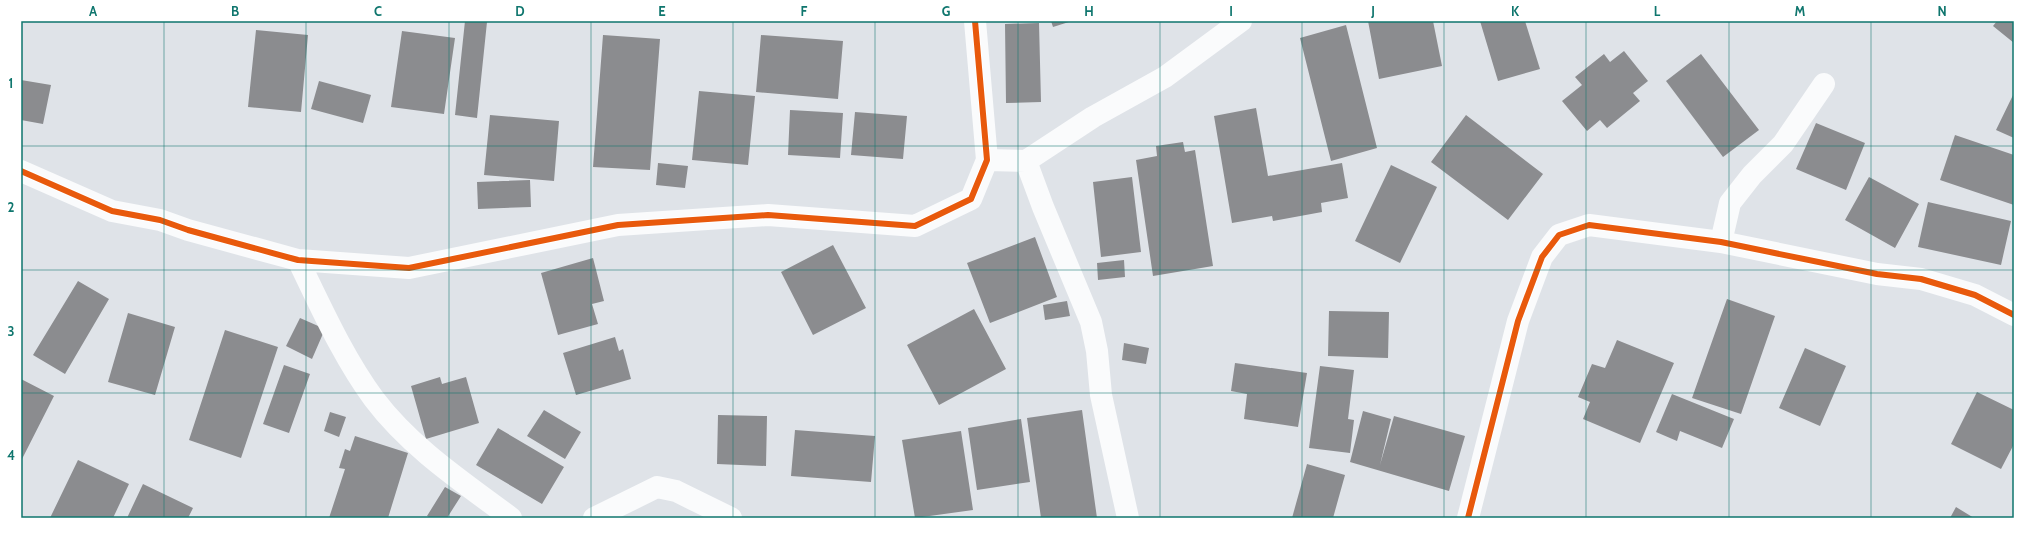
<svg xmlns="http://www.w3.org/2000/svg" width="2035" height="539" font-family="Cabin,sans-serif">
	<rect width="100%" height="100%" fill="#dfe3e8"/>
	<!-- building -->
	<path fill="#8b8c8f" d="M 465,21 L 487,22 L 477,118 L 455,115 Z
		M 1051,21 L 1072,21 L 1053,27 Z
		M 1368,21 L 1433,21 L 1442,66 L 1379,79 Z
		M 1480,21 L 1525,21 L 1540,69 L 1498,81 Z
		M 1997,21 L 2014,21 L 2014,43 L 1993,26 Z
		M 1039,23 L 1041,102 L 1006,103 L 1005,24 Z
		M 1346,25 L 1377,148 L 1331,161 L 1300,38 Z
		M 256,30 L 308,35 L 301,112 L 248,107 Z
		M 402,31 L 455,38 L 444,114 L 391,107 Z
		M 603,35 L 660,39 L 650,170 L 593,167 Z
		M 761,35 L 843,41 L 838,99 L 756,92 Z
		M 1624,51 L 1648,81 L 1633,93 L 1640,101 L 1607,128 L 1600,120 L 1587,131 L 1562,101 L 1582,85 L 1575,77 L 1604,54 L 1610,62 Z
		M 1701,54 L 1759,130 L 1723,157 L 1666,81 Z
		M 21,80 L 51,85 L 43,124 L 21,120 Z
		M 319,81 L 371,95 L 363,123 L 311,109 Z
		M 699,91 L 755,96 L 748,165 L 692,160 Z
		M 2014,93 L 2014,138 L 1996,130 Z
		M 1256,108 L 1268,176 L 1342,163 L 1348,198 L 1321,203 L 1322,212 L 1273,221 L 1272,216 L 1232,223 L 1214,116 Z
		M 790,110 L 843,113 L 840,158 L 788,155 Z
		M 855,112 L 907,116 L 903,159 L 851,155 Z
		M 490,115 L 559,121 L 554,181 L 484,175 Z
		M 1466,115 L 1543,174 L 1508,220 L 1431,162 Z
		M 1816,123 L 1865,143 L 1846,190 L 1796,169 Z
		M 1955,135 L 2014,155 L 2014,205 L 1940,180 Z
		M 1183,142 L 1185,152 L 1195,150 L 1213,266 L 1153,276 L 1136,160 L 1157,156 L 1156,146 Z
		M 658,163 L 688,166 L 685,188 L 656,185 Z
		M 1391,165 L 1437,187 L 1400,263 L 1355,241 Z
		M 1132,177 L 1141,252 L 1101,257 L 1093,182 Z
		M 1869,177 L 1919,204 L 1895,248 L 1845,220 Z
		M 530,180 L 531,207 L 478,209 L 477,182 Z
		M 1928,202 L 2011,221 L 2001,265 L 1918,247 Z
		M 1035,237 L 1057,297 L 990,323 L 967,263 Z
		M 833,245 L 866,308 L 813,335 L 781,272 Z
		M 593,258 L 604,301 L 592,304 L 598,324 L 558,335 L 541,273 Z
		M 1124,260 L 1125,277 L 1098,280 L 1097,263 Z
		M 78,281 L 109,299 L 65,374 L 33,355 Z
		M 1727,299 L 1775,316 L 1741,414 L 1692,398 Z
		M 1067,301 L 1070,316 L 1045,320 L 1043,305 Z
		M 974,309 L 1006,369 L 939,405 L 907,345 Z
		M 1329,311 L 1389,312 L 1388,358 L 1328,356 Z
		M 128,313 L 175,327 L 155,395 L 108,382 Z
		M 300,318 L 325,329 L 312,359 L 286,346 Z
		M 225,330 L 278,347 L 241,458 L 189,440 Z
		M 615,337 L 619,351 L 623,349 L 631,379 L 576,395 L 563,353 Z
		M 1617,340 L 1674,363 L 1640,443 L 1583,419 L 1590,402 L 1578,397 L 1592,364 L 1605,368 Z
		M 1124,343 L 1149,348 L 1146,364 L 1122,360 Z
		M 1805,348 L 1846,366 L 1820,426 L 1779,408 Z
		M 1235,363 L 1307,373 L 1298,427 L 1244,419 L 1247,394 L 1231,391 Z
		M 284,365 L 310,374 L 289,433 L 263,424 Z
		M 1320,366 L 1354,370 L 1348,419 L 1354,420 L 1350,453 L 1309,448 Z
		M 440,377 L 442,384 L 466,377 L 479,423 L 426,439 L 411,386 Z
		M 21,379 L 54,396 L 21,461 Z
		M 1977,392 L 2014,410 L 2014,444 L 2001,469 L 1951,444 Z
		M 1672,394 L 1734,419 L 1722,448 L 1680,431 L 1677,441 L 1656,432 Z
		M 544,410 L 581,432 L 565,459 L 527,436 Z
		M 1082,410 L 1097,518 L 1041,518 L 1027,418 Z
		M 1363,411 L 1391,419 L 1380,465 L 1394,416 L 1465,436 L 1449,491 L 1350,462 Z
		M 330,412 L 346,417 L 339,437 L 324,431 Z
		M 718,415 L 767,416 L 766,466 L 717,464 Z
		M 1021,419 L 1030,482 L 977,490 L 968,428 Z
		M 498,428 L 564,467 L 542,504 L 476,465 Z
		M 795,430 L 875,436 L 871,482 L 791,476 Z
		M 961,431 L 973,510 L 915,518 L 902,440 Z
		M 355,436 L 408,453 L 388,518 L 329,518 L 345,469 L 339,468 L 345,449 L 350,451 Z
		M 78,460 L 129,484 L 113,518 L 50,518 Z
		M 1307,464 L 1345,475 L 1333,518 L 1292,518 Z
		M 143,484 L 193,508 L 188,518 L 127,518 Z
		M 445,487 L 461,496 L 447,518 L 431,518 L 427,516 Z
		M 1956,507 L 1974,518 L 1950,518 Z"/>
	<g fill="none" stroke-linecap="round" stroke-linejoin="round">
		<!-- street -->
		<path stroke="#fafbfc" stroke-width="22" d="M 987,160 L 1026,161 L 1043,207 L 1091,322 L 1097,351 L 1101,395 L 1128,518
			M 1026,161 L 1093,117 L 1165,77 L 1241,21
			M 21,171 L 112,211 L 160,220 L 188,230 L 298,260 L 409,268 L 618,225 L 768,215 L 915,226 L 971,199 L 987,160 L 975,21
			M 1721,242 L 1730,203 L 1752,175 L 1783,144 L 1824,84
			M 298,260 C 321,307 343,357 374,399 C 411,448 463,482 511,518
			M 594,518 L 657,487 L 676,491 L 731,518
			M 1468,518 L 1518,321 L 1542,257 L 1559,235 L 1589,225 L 1721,242 L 1877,274 L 1921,279 L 1975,295 L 2014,315"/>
		<!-- cycleway casing -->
		<g stroke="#fff" stroke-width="8">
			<path id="cycleway" d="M 21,171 L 112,211 L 160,220 L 188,230 L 298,260 L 409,268 L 618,225 L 768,215 L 915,226 L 971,199 L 987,160 L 975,21
				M 1468,518 L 1518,321 L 1542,257 L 1559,235 L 1589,225 L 1721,242 L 1877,274 L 1921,279 L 1975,295 L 2014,315"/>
		</g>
		<!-- cycleway -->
		<use href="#cycleway" stroke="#e8590c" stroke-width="6"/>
	</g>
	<!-- grid -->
	<path fill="none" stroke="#0f766e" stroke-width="1" stroke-opacity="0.55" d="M 164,21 L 164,518M 306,21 L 306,518M 449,21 L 449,518M 591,21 L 591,518M 733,21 L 733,518M 875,21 L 875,518M 1018,21 L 1018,518M 1160,21 L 1160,518M 1302,21 L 1302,518M 1444,21 L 1444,518M 1586,21 L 1586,518M 1729,21 L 1729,518M 1871,21 L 1871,518M 21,146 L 2014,146M 21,270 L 2014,270M 21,393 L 2014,393"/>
	<!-- border -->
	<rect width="2035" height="539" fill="none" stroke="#ffffff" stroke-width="44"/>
	<rect x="22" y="22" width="1991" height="495" fill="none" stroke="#0f766e" stroke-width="1.5"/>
	<g font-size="13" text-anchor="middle" font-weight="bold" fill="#0f766e">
		<text x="93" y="16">A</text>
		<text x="235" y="16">B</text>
		<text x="378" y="16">C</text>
		<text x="520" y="16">D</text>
		<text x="662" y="16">E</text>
		<text x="804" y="16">F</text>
		<text x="946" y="16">G</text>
		<text x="1089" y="16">H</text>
		<text x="1231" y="16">I</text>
		<text x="1373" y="16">J</text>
		<text x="1515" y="16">K</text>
		<text x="1657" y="16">L</text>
		<text x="1800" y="16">M</text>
		<text x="1942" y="16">N</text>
		<text x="11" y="88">1</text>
		<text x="11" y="212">2</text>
		<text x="11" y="336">3</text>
		<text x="11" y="460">4</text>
	</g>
</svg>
